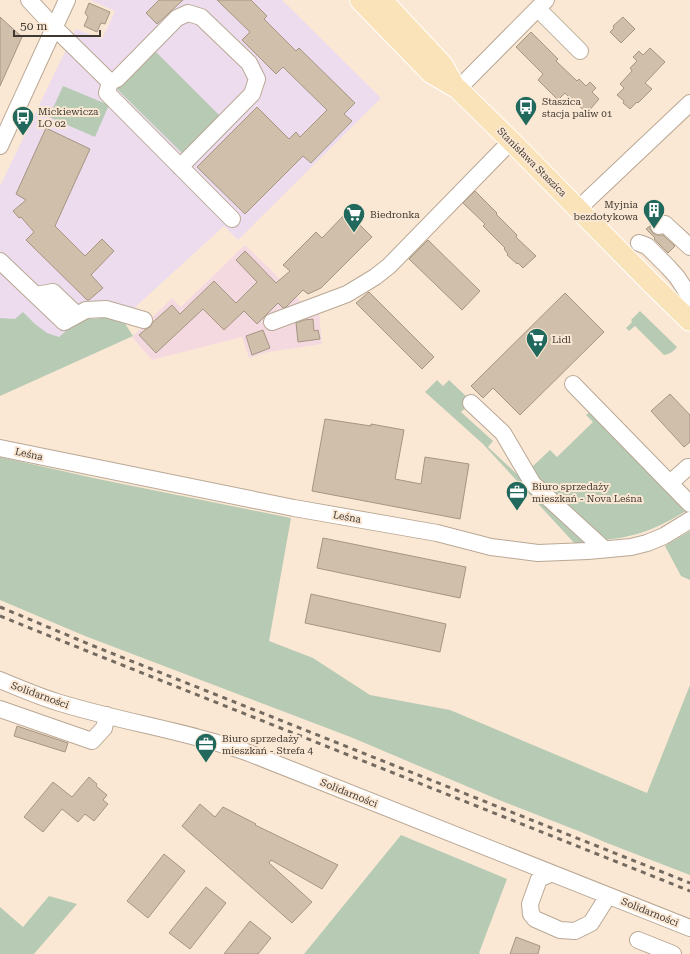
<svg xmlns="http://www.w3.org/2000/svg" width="690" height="954" font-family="'Roboto Serif',serif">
	<rect width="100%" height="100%" fill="#fbe8d4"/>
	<!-- industrial -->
	<path fill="#f4dae0" d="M 245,245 L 272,271 L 304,305 L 318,300 L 322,344 L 268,352 L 249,358 L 242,337 L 152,360 L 132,337 L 172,298 L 181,307 Z"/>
	<!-- education -->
	<path fill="#ecdcee" d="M 90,0 L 282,0 L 381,98 L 238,240 L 224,226 L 119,322 L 0,362 L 0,186 L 76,29 L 102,39 L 115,11 Z"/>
	<!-- green -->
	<path fill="#b7cab4" d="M 155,51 L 221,117 L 184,155 L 117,89 Z
		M 63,86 L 109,105 L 95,137 L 49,117 Z
		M 640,311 L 677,347 C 673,352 670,354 664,355 L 635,326 L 629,331 L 626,328 L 632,322 L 631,320 Z
		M 23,312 L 35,324 L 47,333 L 59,337 L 80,319 L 96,319 L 114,315 L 122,319 L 133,336 L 0,396 L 0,318 L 15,319 Z
		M 437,380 L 443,386 L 449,380 L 469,399 L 467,406 L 461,412 L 493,441 L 488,447 L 589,542 L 576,545 L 483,444 L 425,392 Z
		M 590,412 L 686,508 L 686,511 C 658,528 637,537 604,540 L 534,478 L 531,470 L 533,466 L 550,450 L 557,457 L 593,422 L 586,415 Z
		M 0,457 L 98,479 L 291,518 L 269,641 L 313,658 L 370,695 L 450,710 L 647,793 L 690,685 L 690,875 L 607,843 L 581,832 L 499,800 L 353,738 L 85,636 L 0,600 Z
		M 690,531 L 690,580 L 681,576 L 665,546 Z
		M 401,835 L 507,879 L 479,953 L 481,954 L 304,954 Z
		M 49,896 L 77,904 L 34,954 L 0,954 L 0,907 L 23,927 Z"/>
	<!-- building -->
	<path fill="#cfbfab" stroke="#a59582" d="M 159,0 L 183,0 L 157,24 L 146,13 Z
		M 217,0 L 251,0 L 267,16 L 264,19 L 296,51 L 299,48 L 355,103 L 344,114 L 352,121 L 311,163 L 303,156 L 245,214 L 197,167 L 257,107 L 289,139 L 296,132 L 300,137 L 327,110 L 283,67 L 276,74 L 242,40 L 250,32 Z
		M 89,3 L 110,12 L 105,24 L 101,23 L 97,32 L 84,26 L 88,17 L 85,13 Z
		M 0,17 L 22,37 L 0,86 Z
		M 623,17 L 635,29 L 621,43 L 610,32 L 614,28 L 613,26 Z
		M 531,32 L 558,59 L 556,61 L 577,81 L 579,79 L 586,86 L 590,82 L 596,88 L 592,92 L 599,99 L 587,113 L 579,106 L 578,107 L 565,93 L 558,100 L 538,80 L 543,74 L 516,47 Z
		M 650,48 L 665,62 L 645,83 L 652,89 L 638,103 L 637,102 L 630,109 L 623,103 L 624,101 L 617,95 L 624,88 L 620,84 L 632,71 L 630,68 L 637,61 L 633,57 L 639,51 L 643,55 Z
		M 46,128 L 90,149 L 55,226 L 85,256 L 102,239 L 114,251 L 91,275 L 103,288 L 89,300 L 87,300 L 26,240 L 34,232 L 21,217 L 19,218 L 13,211 L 26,200 L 16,194 Z
		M 475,191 L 497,213 L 496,214 L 517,235 L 516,237 L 536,256 L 523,268 L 518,263 L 517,264 L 507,255 L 508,254 L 504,249 L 505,248 L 483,226 L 485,224 L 463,203 Z
		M 347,212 L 372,237 L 321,288 L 308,294 L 303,290 L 286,307 L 283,308 L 278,303 L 257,324 L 244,311 L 224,330 L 203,309 L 156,353 L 139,335 L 146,329 L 150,327 L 153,322 L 172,305 L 180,314 L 214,281 L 236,303 L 257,282 L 236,260 L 245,251 L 276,283 L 290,271 L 283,265 L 316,232 L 322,238 Z
		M 650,226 L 650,229 L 653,233 L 657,235 L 663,235 L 675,246 L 668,253 L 654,239 L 655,238 L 646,229 Z
		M 428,240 L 480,291 L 462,310 L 409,259 Z
		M 369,292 L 434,357 L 422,369 L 356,303 Z
		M 565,293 L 604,332 L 520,415 L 493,388 L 483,398 L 471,386 Z
		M 313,319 L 314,331 L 318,330 L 320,339 L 298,342 L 296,323 L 304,320 Z
		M 263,330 L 270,348 L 252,355 L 246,336 Z
		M 670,394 L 690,415 L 690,442 L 684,447 L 651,411 Z
		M 325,419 L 371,426 L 371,424 L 404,430 L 395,479 L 421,484 L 425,457 L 469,464 L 460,519 L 312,491 Z
		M 323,538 L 466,567 L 460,598 L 317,568 Z
		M 311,594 L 446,624 L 440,652 L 305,623 Z
		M 17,726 L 68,743 L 65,752 L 14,736 Z
		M 89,777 L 97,784 L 96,786 L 107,795 L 103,800 L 108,804 L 94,821 L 85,814 L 78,822 L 62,809 L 43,832 L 24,817 L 53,782 L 72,797 Z
		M 200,804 L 215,817 L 223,807 L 256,824 L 255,825 L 338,865 L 322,889 L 271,860 L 269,863 L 312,902 L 292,923 L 182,826 Z
		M 164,854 L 185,871 L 148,918 L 127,901 Z
		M 206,887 L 226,903 L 190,949 L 169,933 Z
		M 250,921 L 271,938 L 258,954 L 224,954 Z
		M 516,937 L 540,946 L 538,954 L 510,954 Z"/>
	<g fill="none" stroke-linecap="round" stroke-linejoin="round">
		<!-- minor casing -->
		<g stroke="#b9a895" stroke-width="18">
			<path id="minor" d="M 29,0 L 55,28 L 110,82 L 107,93 L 232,219
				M 538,9 L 580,51
				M 110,82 L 117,79 L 177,18 L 188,13 L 201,17 L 249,63 L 257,79 L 252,94 L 180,167
				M 458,89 L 546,0
				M 0,146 L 67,0
				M 578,209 L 690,103
				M 659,226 L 661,224 L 665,224 L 690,247
				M 639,243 L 647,246 L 668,267 L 677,277 L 690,297
				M 0,261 L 64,322 L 86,310 L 106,309 L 144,320
				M 36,295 L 53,292 L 77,315
				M 272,322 L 347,294 L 375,277 L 389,266 L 511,141
				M 573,384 L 690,504
				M 471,403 L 503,433 L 533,484 L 604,549
				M 0,448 L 294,508 L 437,533 L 491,547 L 538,553 L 588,551 L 631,547 L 647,543 L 664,536 L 690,520
				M 670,483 L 688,467
				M 0,680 C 19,688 38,696 57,702 C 121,722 187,731 249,753 L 690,928
				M 0,709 L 92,741 L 104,728 L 107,715
				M 550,874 L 539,879 L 530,904 L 531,914 L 535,919 L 560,930 L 575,931 L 591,923 L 608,896
				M 638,940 L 673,954"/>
		</g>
		<!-- major casing -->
		<g stroke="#fff" stroke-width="22">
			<path id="major" d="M 360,0 L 431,73 L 458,89 L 511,141 L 652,284 L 690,321
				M 382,0 L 442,64 L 453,83"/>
		</g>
		<!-- minor -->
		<use href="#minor" stroke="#fff" stroke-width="16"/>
		<!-- major -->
		<use href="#major" stroke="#fae3b8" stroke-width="20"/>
		<!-- rail -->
		<path stroke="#746a5f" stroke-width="3" stroke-dasharray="5 5" stroke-linecap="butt" d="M 0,607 L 91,645 L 690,883
			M 0,616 L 87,651 L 690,891"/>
	</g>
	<!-- icons -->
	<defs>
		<g id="bus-pin" transform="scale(1.15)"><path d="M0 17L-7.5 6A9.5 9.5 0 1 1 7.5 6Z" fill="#22695d" stroke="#fbe8d4"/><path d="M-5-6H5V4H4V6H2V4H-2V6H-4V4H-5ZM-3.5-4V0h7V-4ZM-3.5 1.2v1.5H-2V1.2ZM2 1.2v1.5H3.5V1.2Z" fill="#fff"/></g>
		<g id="building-pin" transform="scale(1.15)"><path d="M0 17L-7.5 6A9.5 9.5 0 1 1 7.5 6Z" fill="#22695d" stroke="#fbe8d4"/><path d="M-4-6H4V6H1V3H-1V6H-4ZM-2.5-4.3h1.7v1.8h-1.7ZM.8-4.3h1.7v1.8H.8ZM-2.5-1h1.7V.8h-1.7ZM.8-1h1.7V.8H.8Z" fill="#fff"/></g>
		<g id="supermarket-pin" transform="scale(1.15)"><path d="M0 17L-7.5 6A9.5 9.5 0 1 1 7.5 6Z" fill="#22695d" stroke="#fbe8d4"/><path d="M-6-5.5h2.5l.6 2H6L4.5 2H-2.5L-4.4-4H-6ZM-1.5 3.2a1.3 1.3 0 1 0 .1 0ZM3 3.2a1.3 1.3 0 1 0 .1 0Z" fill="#fff"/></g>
		<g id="office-pin" transform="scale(1.15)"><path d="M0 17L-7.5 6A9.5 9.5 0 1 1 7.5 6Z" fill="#22695d" stroke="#fbe8d4"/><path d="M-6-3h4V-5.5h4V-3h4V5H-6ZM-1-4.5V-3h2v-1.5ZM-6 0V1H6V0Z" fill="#fff"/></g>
	</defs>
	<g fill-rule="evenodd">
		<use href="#bus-pin" x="526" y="107"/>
		<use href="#bus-pin" x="23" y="117"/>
		<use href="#building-pin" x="654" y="210"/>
		<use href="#supermarket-pin" x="354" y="214"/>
		<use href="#supermarket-pin" x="537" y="339"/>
		<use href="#office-pin" x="517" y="492"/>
		<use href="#office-pin" x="206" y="744"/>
	</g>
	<g text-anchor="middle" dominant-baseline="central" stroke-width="4" stroke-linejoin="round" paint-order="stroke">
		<!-- poi labels -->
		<g font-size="10" fill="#403931" stroke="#fbe8d4" text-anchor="start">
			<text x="542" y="101">Staszica<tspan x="542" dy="12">stacja paliw 01</tspan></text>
			<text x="38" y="111">Mickiewicza<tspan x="38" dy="12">LO 02</tspan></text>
			<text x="638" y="204" text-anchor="end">Myjnia<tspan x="638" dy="12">bezdotykowa</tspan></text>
			<text x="370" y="214">Biedronka</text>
			<text x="552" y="339">Lidl</text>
			<text x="532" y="486">Biuro sprzedaży<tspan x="532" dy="12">mieszkań - Nova Leśna</tspan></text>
			<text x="222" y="738">Biuro sprzedaży<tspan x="222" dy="12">mieszkań - Strefa 4</tspan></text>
		</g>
		<!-- street labels -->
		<g font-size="10" fill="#403931" stroke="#fbe8d4">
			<text transform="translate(532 162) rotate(45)">Stanisława Staszica</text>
			<text transform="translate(29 454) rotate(12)">Leśna</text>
			<text transform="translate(347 517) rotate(10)">Leśna</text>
			<text transform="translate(40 695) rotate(20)">Solidarności</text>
			<text transform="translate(349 793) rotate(22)">Solidarności</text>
			<text transform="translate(650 912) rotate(22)">Solidarności</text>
		</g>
	</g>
	<!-- scale -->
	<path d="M14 30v6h86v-6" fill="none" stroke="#403931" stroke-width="2"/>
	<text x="20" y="30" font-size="12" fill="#403931" stroke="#fbe8d4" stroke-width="3" paint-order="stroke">50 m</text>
</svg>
